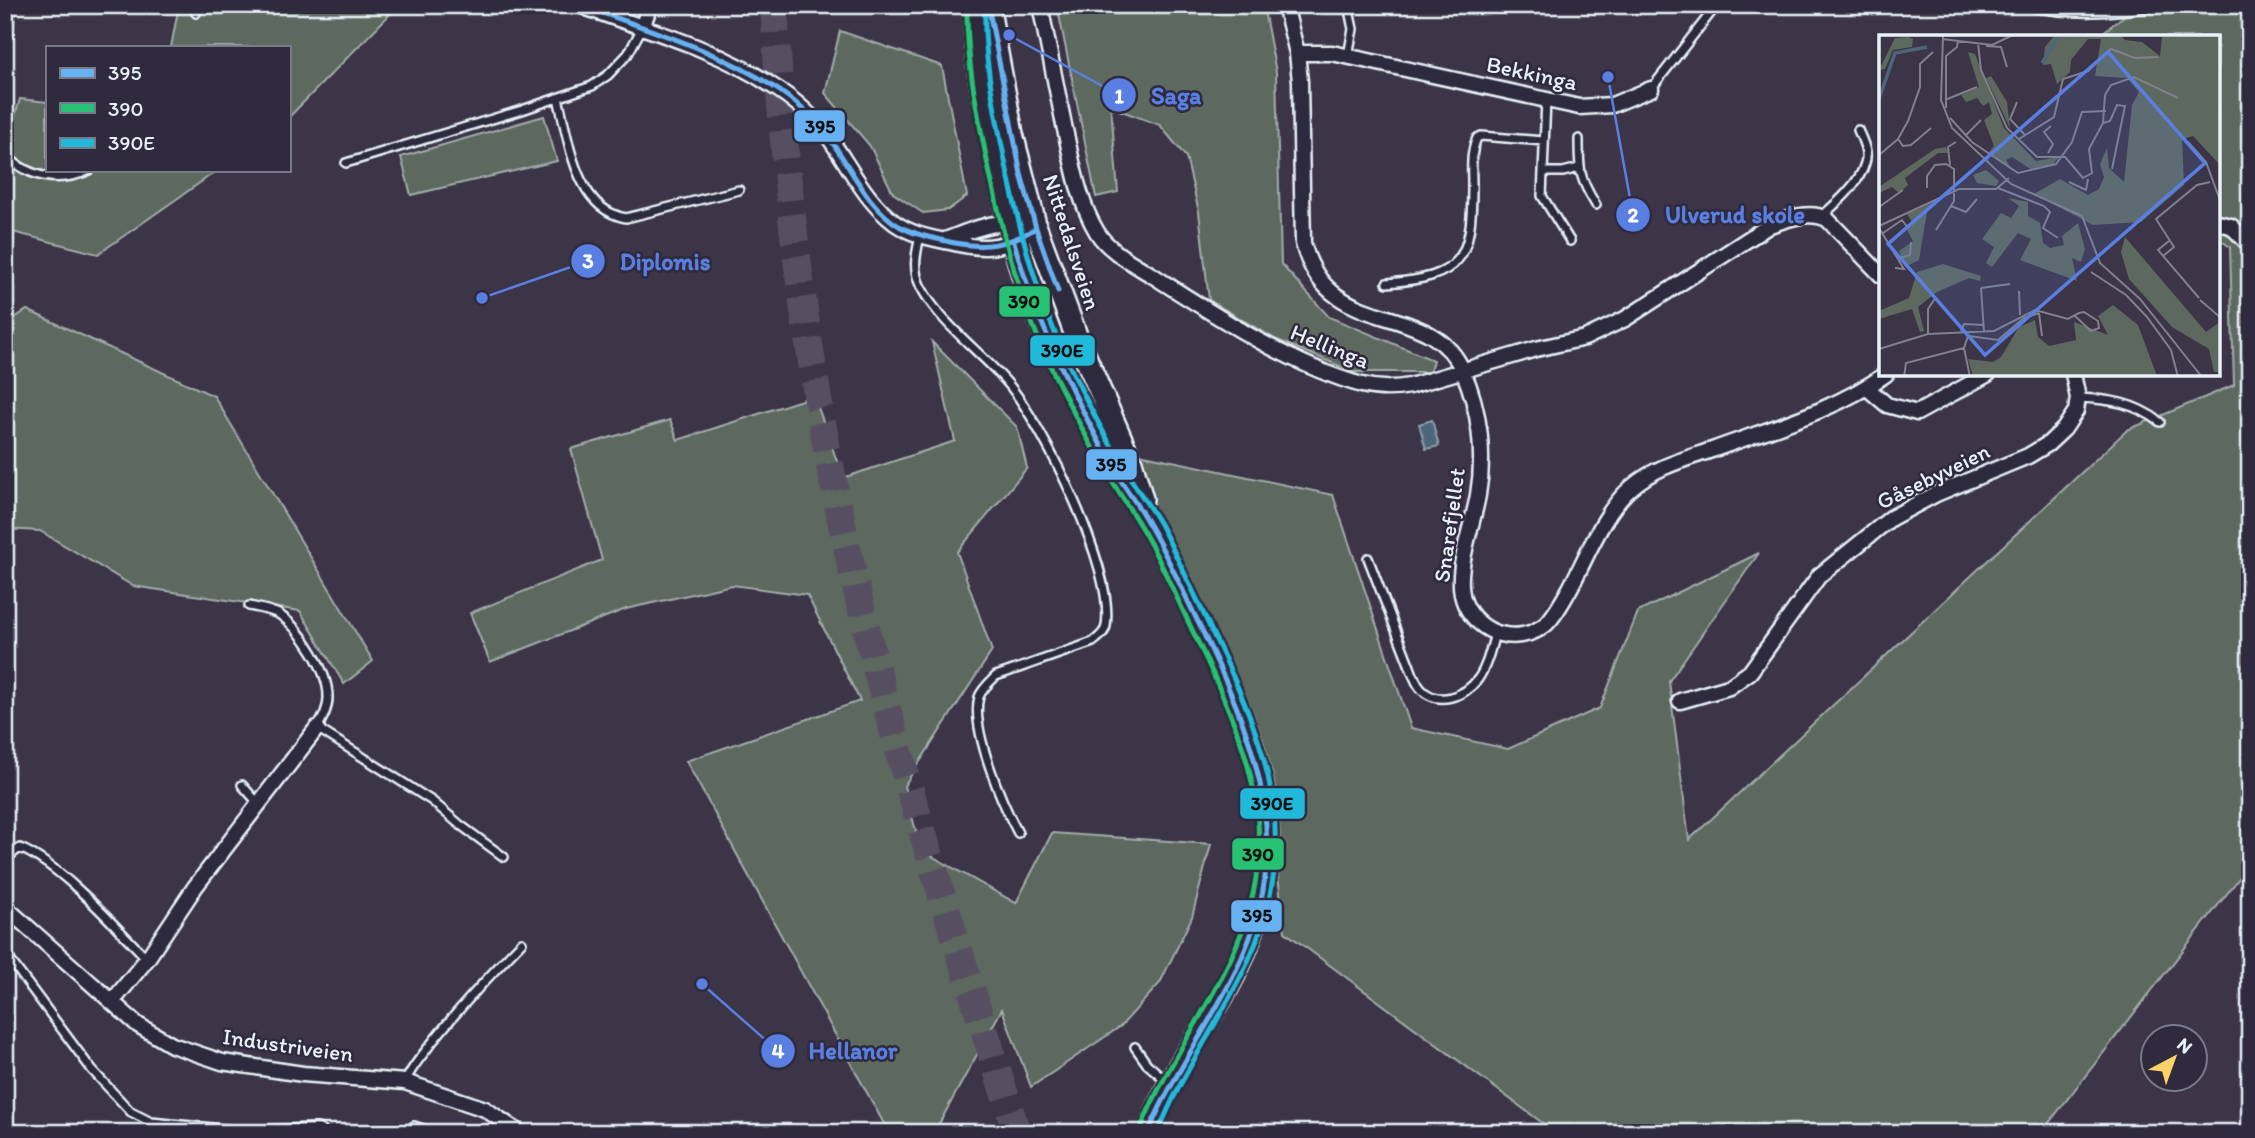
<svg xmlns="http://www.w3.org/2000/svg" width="2255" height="1138" font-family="Itim,sans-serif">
	<rect width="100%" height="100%" fill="#3c3447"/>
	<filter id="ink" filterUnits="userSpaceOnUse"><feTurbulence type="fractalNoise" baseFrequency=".0143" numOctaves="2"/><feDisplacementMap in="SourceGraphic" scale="14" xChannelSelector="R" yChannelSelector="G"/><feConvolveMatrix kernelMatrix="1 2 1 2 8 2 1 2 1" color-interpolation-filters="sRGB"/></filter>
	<g filter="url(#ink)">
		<!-- green -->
		<path fill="#5d695e" stroke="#a2adab" stroke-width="2" d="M 179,5 L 415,5 L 391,13 L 289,117 L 289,47 L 171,47 Z
			M 1057,5 L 1263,5 L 1276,72 L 1281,264 L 1329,317 L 1433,360 L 1430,372 L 1354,372 L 1275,339 L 1209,300 L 1199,212 L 1186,157 L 1160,125 L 1111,107 L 1118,192 L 1096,197 Z
			M 2138,5 L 2250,5 L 2250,881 L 2240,877 L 2041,1133 L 1556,1133 L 1285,932 L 1274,844 L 1250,737 L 1101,446 L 1333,495 L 1411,728 L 1508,749 L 1600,708 L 1638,612 L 1759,553 L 1669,681 L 1689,840 L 2127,430 L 2234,385 L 2230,247 L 2218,238 L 2218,37 L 2097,37 Z
			M 840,31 L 942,66 L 967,196 L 948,210 L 923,213 L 893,193 L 870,146 L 825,93 Z
			M 20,99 L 47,102 L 47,170 L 218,170 L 98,254 L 5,230 L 5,148 Z
			M 544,116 L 557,161 L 411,195 L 401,157 Z
			M 27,310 L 214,396 L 373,661 L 344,684 L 300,611 L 133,586 L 40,531 L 5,529 L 5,324 Z
			M 932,342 L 1017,427 L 1027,468 L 957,552 L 992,651 L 904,786 L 921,850 L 1016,903 L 1052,833 L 1211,844 L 1192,917 L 1160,983 L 1121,1026 L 1031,1087 L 1002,1009 L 934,1133 L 889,1133 L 686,761 L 860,701 L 807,595 L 732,585 L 626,609 L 490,662 L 470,613 L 602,560 L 571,449 L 670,420 L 678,440 L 814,396 L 843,478 L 955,441 Z"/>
		<!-- water -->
		<path fill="#4e6679" stroke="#8c9eac" stroke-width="2" d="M 1432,420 L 1439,446 L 1426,449 L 1419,424 Z"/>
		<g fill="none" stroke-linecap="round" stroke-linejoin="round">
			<!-- highway-tunnel -->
			<path stroke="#565062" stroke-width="28" stroke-dasharray="28 14" stroke-linecap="butt" d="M 774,5 C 786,222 817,438 871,648 C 913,812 966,972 1017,1133"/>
			<!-- lane casing -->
			<g stroke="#e8f1f8" stroke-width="12">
				<path id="lane" d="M 1348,5 L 1353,29 L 1348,56
					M 2023,5 C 2070,16 2117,13 2165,5
					M 196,13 L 197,5
					M 5,53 L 11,5
					M 1651,89 L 1717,5
					M 558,98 C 569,140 575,209 626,218 L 739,190
					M 1546,100 L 1542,196 L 1570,241
					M 1579,139 C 1579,170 1579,178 1596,205
					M 5,155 C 30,178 58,184 90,170
					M 346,163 L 522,110 L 592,86 L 608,75 L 628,54 L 642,28
					M 1543,172 L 1563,172 L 1579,168
					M 1822,216 C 1837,203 1860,183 1865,163 C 1869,152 1862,140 1858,130
					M 920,236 C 916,254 912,270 921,287 C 939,323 984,354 1010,386 C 1045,430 1115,570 1106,626 C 1105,633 1099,637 1093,642 L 996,676 C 990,682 982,689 979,697 C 970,729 1003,805 1018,833
					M 1387,283 C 1462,277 1472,260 1472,186 C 1472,170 1470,153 1477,138 L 1481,136 L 1544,141
					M 2078,398 C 2110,399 2135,403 2160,422
					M 1368,558 L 1409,664 C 1412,672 1415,682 1421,689 C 1438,707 1465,696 1478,679 C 1487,666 1491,648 1495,633
					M 249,606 C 259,608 272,610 280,615 C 301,629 329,672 328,698 C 328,709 323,718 317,728 L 432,801 L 459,824 L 504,857
					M 242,785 L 258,803
					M 5,859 L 20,848 C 61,865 115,926 147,959
					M 5,936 L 17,917
					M 5,953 L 92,1070 L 131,1112 L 151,1122 L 244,1131 L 317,1128 L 327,1133
					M 1135,1047 L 1147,1064 L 1168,1082
					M 405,1082 C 411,1068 421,1057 430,1045 C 458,1009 490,975 522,942
					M 404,1133 L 414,1126 L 435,1133"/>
			</g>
			<!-- street casing -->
			<g stroke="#e8f1f8" stroke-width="19">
				<path id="street" d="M 579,5 C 643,29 714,47 771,85 C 794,99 814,117 830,139 C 850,167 866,202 895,223 C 912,235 931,238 950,242 C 986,251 1005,249 1036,228
					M 1040,5 C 1048,45 1056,85 1064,125 C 1072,160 1078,201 1097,232 C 1109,252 1136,265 1155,277 C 1216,316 1292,366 1362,385 C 1378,389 1394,389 1410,386 L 1536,349 L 1585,338 L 1625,319 L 1770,225 C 1787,219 1809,210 1827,219 L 1881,275
					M 1285,5 L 1297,53 L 1300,81 L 1303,243 C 1328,341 1430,296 1463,371 C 1480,410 1485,454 1478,495 C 1473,526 1452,575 1465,604 C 1471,618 1485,630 1500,634 C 1515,638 1532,635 1545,625 C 1555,616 1562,602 1569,590 C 1586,559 1604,510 1632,487 C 1655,467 1683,460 1712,450 C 1769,429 1837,410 1886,374
					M 642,28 L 650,5
					M 1297,53 L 1332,53 L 1579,107 L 1612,105 L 1651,89
					M 2218,223 L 2231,226 L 2250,245
					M 945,240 C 983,226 995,218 1036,228
					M 1867,388 L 1887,405 L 1917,413 L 1988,374
					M 1680,701 L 1729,687 L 1750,672 L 1819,576 L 1891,518 L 1936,494 L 2028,456 L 2048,444 L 2064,429 L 2076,411 L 2078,398 L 2073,374
					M 5,907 L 138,1025 L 172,1045 L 222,1062 L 303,1074 L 405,1082 L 485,1109 L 520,1133
					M 112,1002 L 147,959 L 195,887 L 317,728"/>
			</g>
			<!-- secondary casing -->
			<g stroke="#e8f1f8" stroke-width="26">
				<path id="secondary" d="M 976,5 C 973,53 984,104 994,150 C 1003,192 1010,235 1023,275 C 1044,341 1078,403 1111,463 C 1123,485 1138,504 1150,525 C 1167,555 1181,588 1196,618 C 1234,697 1277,777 1266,867 C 1261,910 1248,951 1227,988 C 1199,1036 1167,1080 1148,1133
					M 988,5 L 1012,134 L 1036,228 L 1077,338 L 1131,462 L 1142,499"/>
			</g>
			<!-- lane -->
			<use href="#lane" stroke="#2f2a3d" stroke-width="7"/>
			<!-- street -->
			<use href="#street" stroke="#2f2a3d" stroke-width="14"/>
			<!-- secondary -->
			<use href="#secondary" stroke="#2f2a3d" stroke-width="21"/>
			<!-- bus-1 casing -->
			<g stroke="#2f2a3d" stroke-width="10">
				<path id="bus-1" d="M 580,5 C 648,30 719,50 780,91 C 799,104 816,120 830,139 C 851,168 867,206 899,226 C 915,235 933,238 950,242 C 983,249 1007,246 1036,228
					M 988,5 L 1021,174 L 1036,228 L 1058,291
					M 1014,242 C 1035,318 1071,391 1109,460 C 1120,482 1136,501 1148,523 C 1167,555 1182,589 1198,622 C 1241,711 1284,804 1260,905 C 1240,988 1181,1055 1148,1133"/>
			</g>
			<!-- bus-2 casing -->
			<g stroke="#2f2a3d" stroke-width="10">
				<path id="bus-2" d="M 967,5 C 966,57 976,106 986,156 C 1003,235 1019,302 1055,376 C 1072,410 1090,445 1110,478 C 1120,495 1132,512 1142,529 C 1164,566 1180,606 1199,644 C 1233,715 1267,790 1257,871 C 1244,971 1176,1039 1140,1130"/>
			</g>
			<!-- bus-3 casing -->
			<g stroke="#2f2a3d" stroke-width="10">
				<path id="bus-3" d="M 985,5 C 983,57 994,106 1004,156 C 1020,232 1036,295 1069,365 C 1086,400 1104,435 1124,468 C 1135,487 1149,505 1160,524 C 1179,560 1196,597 1213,634 C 1252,713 1287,795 1272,885 C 1256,981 1192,1045 1158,1133"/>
			</g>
			<!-- bus-1 -->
			<use href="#bus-1" stroke="#66b1f2" stroke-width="5"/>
			<!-- bus-2 -->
			<use href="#bus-2" stroke="#26c172" stroke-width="5"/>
			<!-- bus-3 -->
			<use href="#bus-3" stroke="#20b9da" stroke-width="5"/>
		</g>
	</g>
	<g text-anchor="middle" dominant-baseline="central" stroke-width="5" stroke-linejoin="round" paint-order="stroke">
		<!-- street labels -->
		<g font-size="23" fill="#e8f1f8" stroke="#2f2a3d">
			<text transform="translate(1532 73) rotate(12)">Bekkinga</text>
			<text transform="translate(1072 242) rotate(72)">Nittedalsveien</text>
			<text transform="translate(1330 346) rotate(22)">Hellinga</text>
			<text transform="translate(1933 476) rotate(-26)">Gåsebyveien</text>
			<text transform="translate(1449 525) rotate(-82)">Snarefjellet</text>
			<text transform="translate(288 1045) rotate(8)">Industriveien</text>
		</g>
	</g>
	<!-- overview -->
	<g transform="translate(1879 35)">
		<rect width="341" height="341" fill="#3c3447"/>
		<path d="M 176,0 L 241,0 L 246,5 L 263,7 L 281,21 L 283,2 L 341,0 L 341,130 L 314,101 L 303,104 L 305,150 L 262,187 L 214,190 L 155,159 L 181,144 L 209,160 L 220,154 L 225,142 L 221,129 L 228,113 L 230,133 L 245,147 L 253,70 L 260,57 L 248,43 L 216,41 L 222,4 L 209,4 L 192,25 L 191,37 L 178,49 L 172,29 L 164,30 L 166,12 ZM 29,2 L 34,4 L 33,12 L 14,15 L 6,34 L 0,35 L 16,3 ZM 89,17 L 96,19 L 125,93 L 157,126 L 180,122 L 173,130 L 153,135 L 133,122 L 127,125 L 133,135 L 110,117 L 115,111 L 105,85 L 113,79 L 110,67 L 104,71 L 98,63 L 87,67 L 82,60 L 100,52 ZM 112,41 L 128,67 L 131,93 L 107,43 ZM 67,112 L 69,118 L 59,118 L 26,143 L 29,150 L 20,158 L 13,152 L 0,158 L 0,152 L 56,114 ZM 107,135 L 120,146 L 117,151 L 98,148 L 94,140 ZM 129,163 L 149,167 L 149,181 L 161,188 L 164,208 L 171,213 L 185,210 L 183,201 L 199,188 L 206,214 L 202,227 L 193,223 L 198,246 L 141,225 L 152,204 L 139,198 L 113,232 L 107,228 L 115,212 L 103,204 L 122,178 L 132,183 L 140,171 ZM 55,167 L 48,177 L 40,225 L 26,232 L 20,216 L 34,206 L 26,191 L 33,187 L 28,179 ZM 246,202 L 327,297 L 341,287 L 341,337 L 335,337 L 330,314 L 293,292 L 250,244 L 242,217 ZM 64,229 L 102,241 L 101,246 L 90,243 L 58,257 L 39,272 L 45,296 L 41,297 L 33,274 L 0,284 L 0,276 L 30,263 L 38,237 ZM 234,270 L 259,290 L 278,341 L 94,341 L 89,324 L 114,327 L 122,322 L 140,292 L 156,285 L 159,302 L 170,311 L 197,305 L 195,287 L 229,300 L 219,281 Z" fill="#5d695e"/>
		<path fill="none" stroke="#4e6679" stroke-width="3.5" d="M 163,28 L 180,1 L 194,0M 0,64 L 16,18 L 48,12"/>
		<path fill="none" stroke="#81808e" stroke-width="2" d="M 64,0 L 62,65 L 73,93 L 132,149 L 203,181 L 221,228 L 261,264 L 323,342M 63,4 L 113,10 L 134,0M 99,8 L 102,35 L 128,93 L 158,122 L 186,122 L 204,143 L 213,138 L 210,114 L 224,88 L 226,60 L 232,50 L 255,42 L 299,63M 107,11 L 122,12 L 128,32M 66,65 L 98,52M 138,67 L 131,84 L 146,100M 67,73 L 67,21 L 78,12 L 79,5M 71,83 L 93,107 L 139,138 L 177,129 L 193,107 L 203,77 L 227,76M 224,88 L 231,86 L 238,70 L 246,71 L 233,134M 86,101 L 102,85M 19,104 L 24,111 L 32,110 L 52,93M 140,104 L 175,82 L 184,44 L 209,36 L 232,14 L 256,23 L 279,22M 309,107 L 327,127 L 342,168M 169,118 L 174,109 L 165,97 L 172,91M 0,120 L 19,104 L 29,86 L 41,52 L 41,29 L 54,17M 71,130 L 69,112 L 77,107M 190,147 L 207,155 L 209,144M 48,153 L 48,141 L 56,130 L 67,129 L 75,134 L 75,166 L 57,195M 119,153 L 165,171 L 171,177 L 164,193 L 179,203M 72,171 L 87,177 L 98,164M 0,172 L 24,155M 0,191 L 80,154 L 117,154 L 130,143M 0,193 L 25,234 L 16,233M 4,198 L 23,185 L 29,193M 290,206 L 279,215 L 320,263M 284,221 L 295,212 L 277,184 L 318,150 L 331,147M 21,223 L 31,220 L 32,207M 212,237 L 247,260 L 268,282 L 292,315 L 299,342M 102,253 L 105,297M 102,253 L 131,249M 140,256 L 141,280M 321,265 L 342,283M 160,278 L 163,301M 82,296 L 85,289 L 105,290M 49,299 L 49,274 L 57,262M 90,301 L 119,305 L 145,283 L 160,278M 85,313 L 91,342M 0,314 L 49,299 L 115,296 L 156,275 L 189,284 L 200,278 L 205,277 L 219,286 L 220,293 L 212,296 L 196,281M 25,342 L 27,328 L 85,313 L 89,301"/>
		<path fill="#5a7fe2" fill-opacity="0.15" stroke="#5a7fe2" stroke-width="3.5" d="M 229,17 L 326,128 L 106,320 L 9,209 Z"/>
		<rect width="341" height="341" fill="none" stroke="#e8f1f8" stroke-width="3.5"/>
	</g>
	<!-- callouts -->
	<path fill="none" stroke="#5a7fe2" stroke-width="2.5" d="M1009 35L1119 95M1608 77L1633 215M482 298L588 261M702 984L778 1051"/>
	<g fill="#5a7fe2" stroke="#2f2a3d" stroke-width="2.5">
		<circle cx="1009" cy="35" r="7"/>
		<circle cx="1608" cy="77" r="7"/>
		<circle cx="482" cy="298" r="7"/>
		<circle cx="702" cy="984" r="7"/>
		<circle cx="1119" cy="95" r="18"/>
		<circle cx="1633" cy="215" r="18"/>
		<circle cx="588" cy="261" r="18"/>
		<circle cx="778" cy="1051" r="18"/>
	</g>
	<g font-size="21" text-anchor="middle" font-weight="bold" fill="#fff">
		<text x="1119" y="103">1</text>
		<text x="1633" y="222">2</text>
		<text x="588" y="268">3</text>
		<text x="778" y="1058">4</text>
	</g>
	<g font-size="24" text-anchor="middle" font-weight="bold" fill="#5a7fe2" stroke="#2f2a3d" stroke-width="5" stroke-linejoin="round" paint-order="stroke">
		<text x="1176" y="104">Saga</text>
		<text x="1735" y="223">Ulverud skole</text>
		<text x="665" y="270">Diplomis</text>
		<text x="853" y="1059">Hellanor</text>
	</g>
	<g stroke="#2f2a3d" stroke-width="2.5">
		<rect x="793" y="109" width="53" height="34" rx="7" fill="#66b1f2"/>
		<rect x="998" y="285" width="53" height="33" rx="7" fill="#26c172"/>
		<rect x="1029" y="334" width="67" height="33" rx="7" fill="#20b9da"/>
		<rect x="1085" y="448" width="53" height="33" rx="7" fill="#66b1f2"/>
		<rect x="1239" y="787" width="67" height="33" rx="7" fill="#20b9da"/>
		<rect x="1231" y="837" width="54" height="34" rx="7" fill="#26c172"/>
		<rect x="1230" y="899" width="53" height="34" rx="7" fill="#66b1f2"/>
	</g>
	<g font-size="19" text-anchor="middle" font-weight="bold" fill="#111">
		<text x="820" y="133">395</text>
		<text x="1024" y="308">390</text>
		<text x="1062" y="357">390E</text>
		<text x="1111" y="471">395</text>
		<text x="1272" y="810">390E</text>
		<text x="1258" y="861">390</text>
		<text x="1257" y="922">395</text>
	</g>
	<!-- margin -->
	<rect width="2255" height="1138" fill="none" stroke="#2f2a3d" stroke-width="28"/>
	<rect x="14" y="14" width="2227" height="1110" fill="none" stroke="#e8f1f8" stroke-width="2.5" filter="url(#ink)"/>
	<!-- legend -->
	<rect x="46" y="46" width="245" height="126" fill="#2f2a3d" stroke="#797a88" stroke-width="2"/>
	<rect x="60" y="68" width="35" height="10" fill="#66b1f2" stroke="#797a88" stroke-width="2"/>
	<text x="108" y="80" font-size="21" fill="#e8f1f8">395</text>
	<rect x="60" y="103" width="35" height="10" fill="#26c172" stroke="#797a88" stroke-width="2"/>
	<text x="108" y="116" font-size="21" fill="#e8f1f8">390</text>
	<rect x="60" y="138" width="35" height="10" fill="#20b9da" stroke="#797a88" stroke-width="2"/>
	<text x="108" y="150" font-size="21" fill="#e8f1f8">390E</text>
	<!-- north arrow -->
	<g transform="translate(2174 1058) rotate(41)"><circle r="33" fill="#2f2a3d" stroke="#797a88" stroke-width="2"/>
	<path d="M0-5L12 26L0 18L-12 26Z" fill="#ffd166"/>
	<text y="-10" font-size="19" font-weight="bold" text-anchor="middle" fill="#e8f1f8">N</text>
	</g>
</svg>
